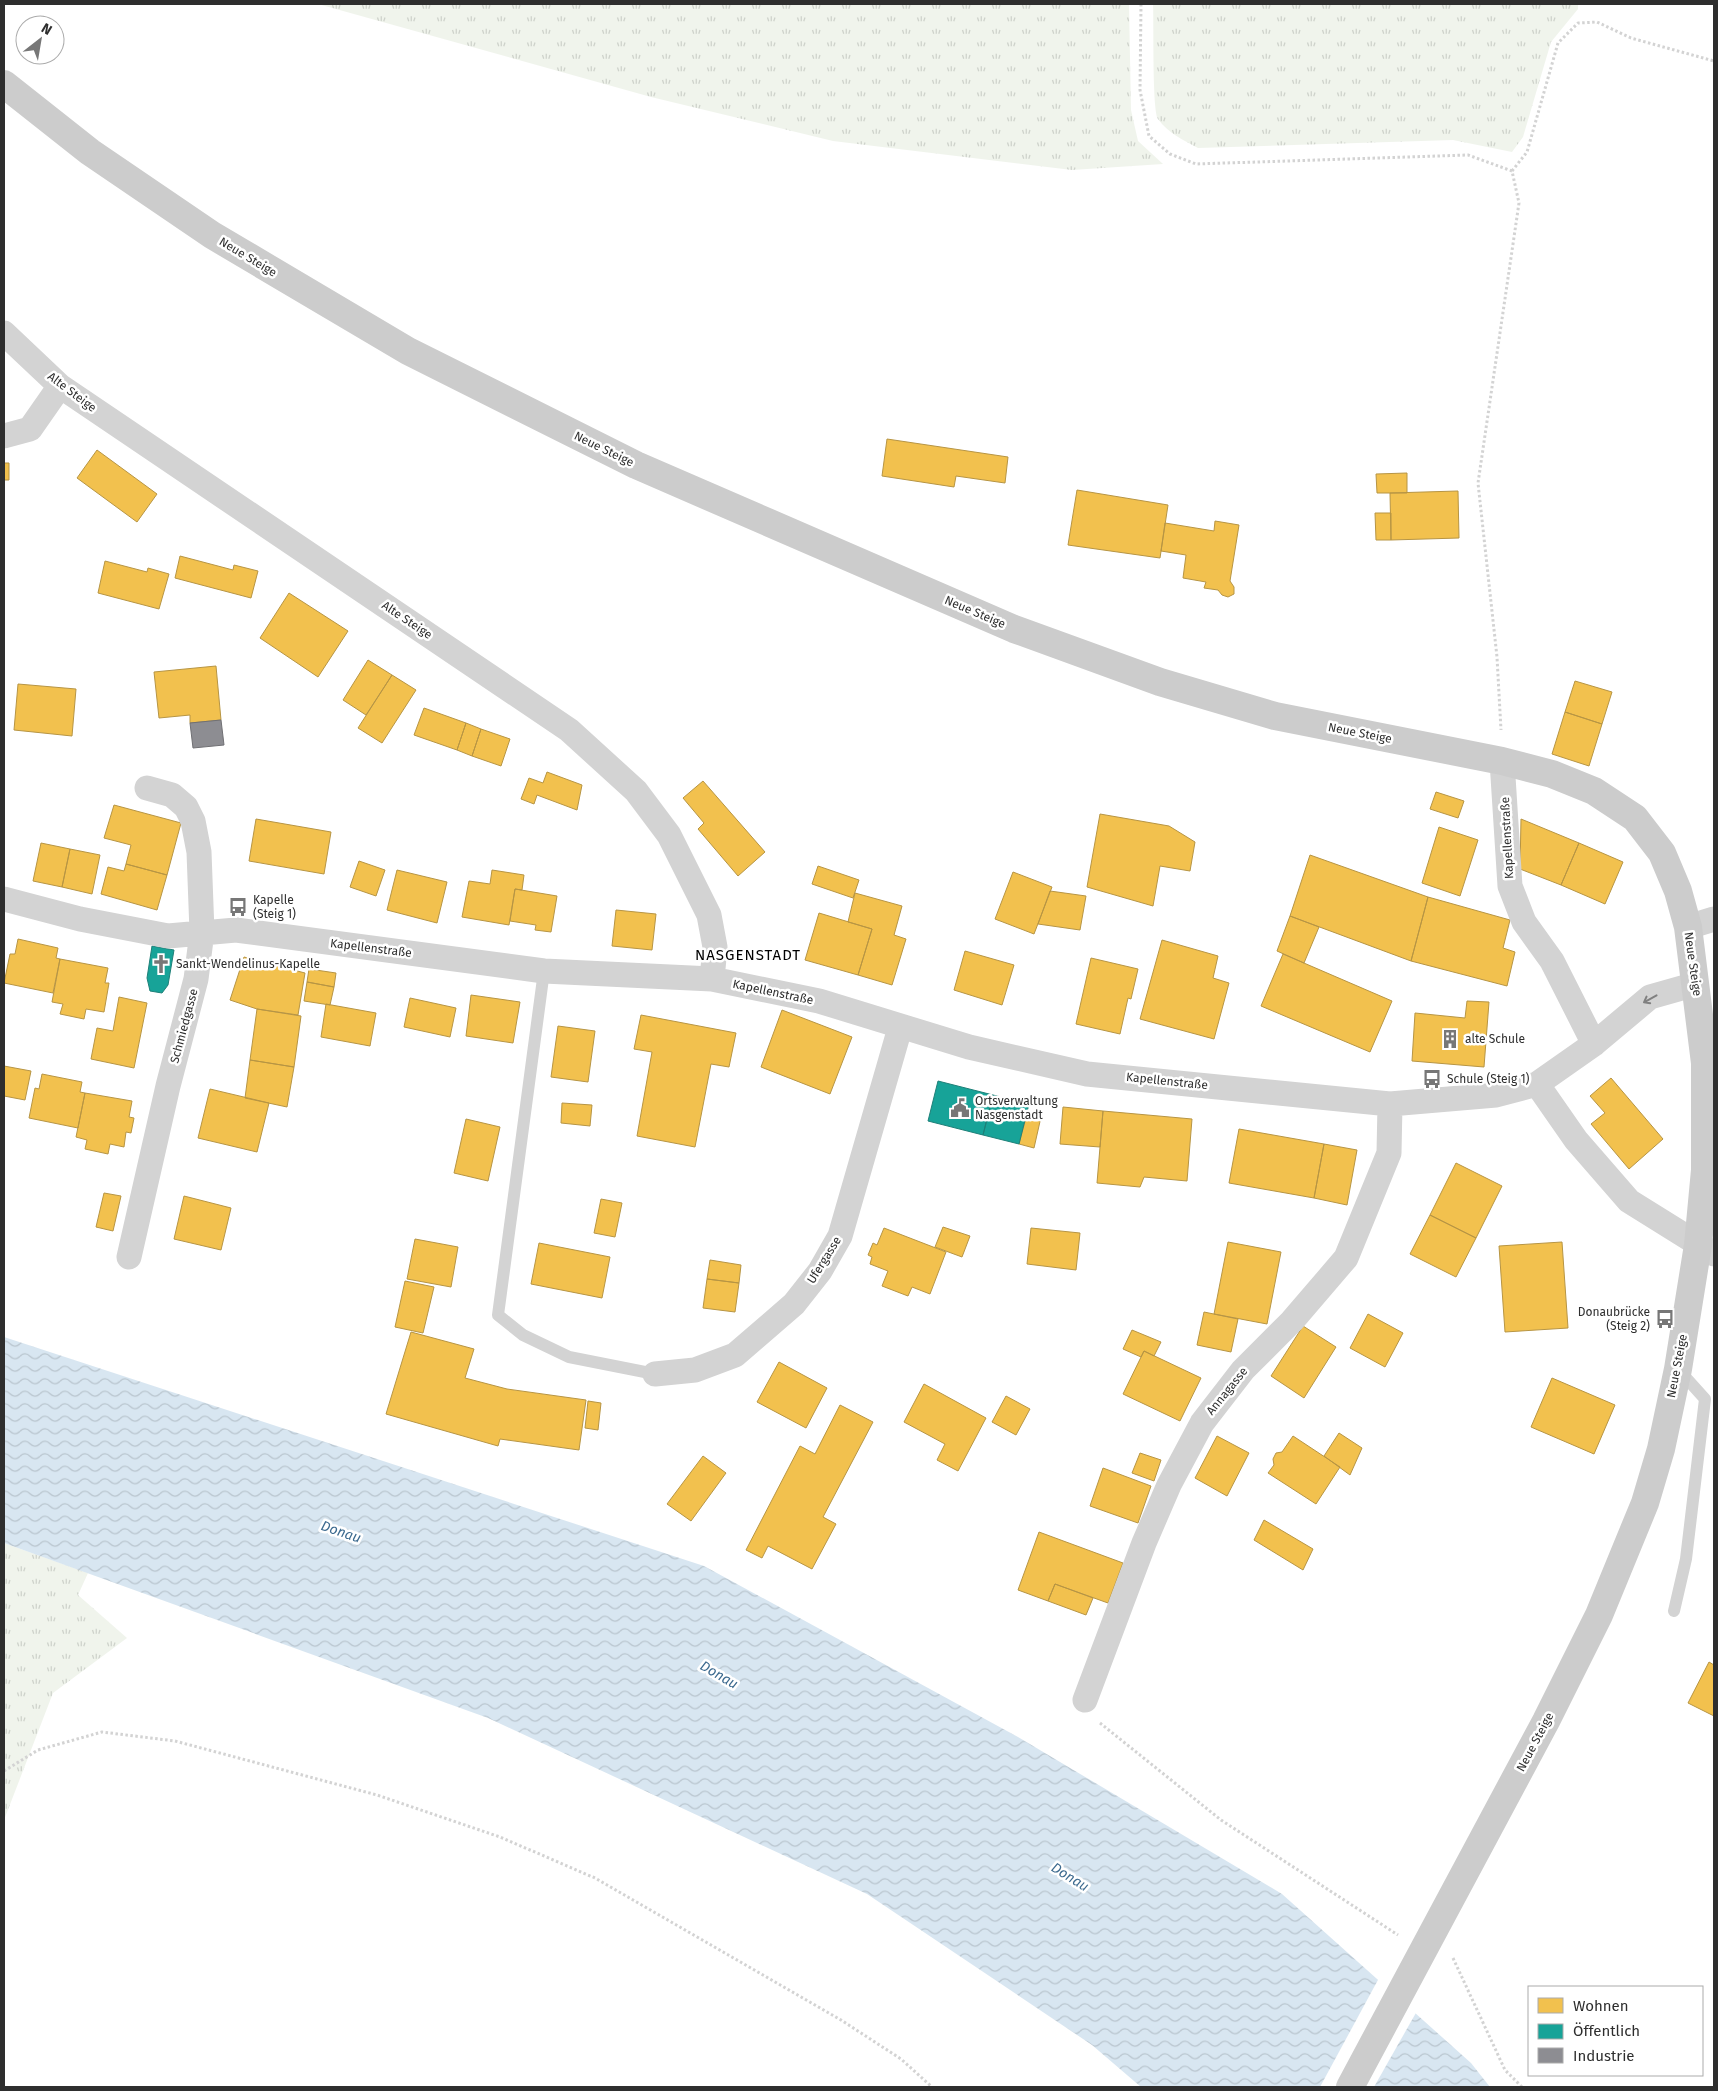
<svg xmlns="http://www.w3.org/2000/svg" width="1718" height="2091" font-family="'Fira Sans',sans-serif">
	<defs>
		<pattern id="grass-tufts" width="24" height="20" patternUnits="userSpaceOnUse" patternTransform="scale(1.25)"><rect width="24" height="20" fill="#f0f4ec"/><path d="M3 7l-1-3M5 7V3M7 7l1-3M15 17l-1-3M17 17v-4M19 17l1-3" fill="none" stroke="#ced2cb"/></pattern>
		<pattern id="water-waves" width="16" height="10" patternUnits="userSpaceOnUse" patternTransform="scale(1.25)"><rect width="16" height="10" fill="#d8e6f1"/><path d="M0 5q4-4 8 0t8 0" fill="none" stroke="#bac6cf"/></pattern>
	</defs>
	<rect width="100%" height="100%" fill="#fff"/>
	<!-- grass -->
	<path fill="url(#grass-tufts)" d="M 318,4 L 1129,4 L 1131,110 L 1138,141 L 1163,164 L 1072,170 L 833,141 L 651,97 Z
		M 1153,4 L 1578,4 L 1578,9 L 1551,42 L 1523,137 L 1512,152 L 1453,140 L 1198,148 C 1183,140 1168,133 1158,119 C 1152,110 1154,21 1153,4 Z
		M 4,1543 L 88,1573 L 78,1595 L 127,1638 L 53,1693 L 4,1820 Z"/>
	<!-- water -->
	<path fill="url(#water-waves)" d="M 4,1337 L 704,1566 L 1018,1737 L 1282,1894 L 1471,2063 L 1490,2087 L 1141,2087 L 1092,2045 L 867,1894 L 488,1718 L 4,1543 Z"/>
	<!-- pier -->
	<path fill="#fff" d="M 1379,1978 L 1417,2011 L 1374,2087 L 1320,2087 Z"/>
	<!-- homes -->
	<path fill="#f2c14e" stroke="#b79544" d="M 887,439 L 1008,457 L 1005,483 L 956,476 L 954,487 L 882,476 Z
		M 97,450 L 157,494 L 137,522 L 77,478 Z
		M 4,463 L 9,463 L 9,480 L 4,480 Z
		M 1407,473 L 1407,493 L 1377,493 L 1376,474 Z
		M 1077,490 L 1168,505 L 1160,558 L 1068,545 Z
		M 1458,491 L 1459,538 L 1391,540 L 1390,493 Z
		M 1375,513 L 1391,513 L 1391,540 L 1376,540 Z
		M 1215,521 L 1239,525 L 1230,581 L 1234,587 L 1234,594 L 1228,597 L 1222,595 L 1218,590 L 1204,588 L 1206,582 L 1183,578 L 1186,555 L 1161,551 L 1165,523 L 1214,531 Z
		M 180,556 L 233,570 L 234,565 L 258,571 L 251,598 L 175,578 Z
		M 105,561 L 147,572 L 148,568 L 169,574 L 159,609 L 98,593 Z
		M 289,593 L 348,631 L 318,677 L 260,638 Z
		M 368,660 L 392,675 L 366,715 L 343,700 Z
		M 216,666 L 221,720 L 190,723 L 190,715 L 159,718 L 154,672 Z
		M 392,675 L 416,690 L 382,743 L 358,728 Z
		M 1575,681 L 1612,692 L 1602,724 L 1565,712 Z
		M 18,684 L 76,689 L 72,736 L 14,730 Z
		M 424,708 L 466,723 L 457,750 L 414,735 Z
		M 1565,712 L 1602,724 L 1589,766 L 1552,754 Z
		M 466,723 L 481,729 L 472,756 L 457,750 Z
		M 481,729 L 510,739 L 501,766 L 472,756 Z
		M 547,772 L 582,785 L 577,810 L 537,795 L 534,804 L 521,799 L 529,778 L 543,783 Z
		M 703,781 L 765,852 L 738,876 L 698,829 L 704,823 L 683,798 Z
		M 1436,792 L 1464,801 L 1458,818 L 1430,809 Z
		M 114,805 L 181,823 L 167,875 L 126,864 L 131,845 L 104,838 Z
		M 1100,814 L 1169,826 L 1195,842 L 1190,871 L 1160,866 L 1153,906 L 1087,887 Z
		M 256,819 L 331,832 L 324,874 L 249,861 Z
		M 1521,819 L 1579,843 L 1561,885 L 1520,869 Z
		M 1439,827 L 1478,840 L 1460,896 L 1422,883 Z
		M 41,843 L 70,849 L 62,887 L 33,881 Z
		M 1579,843 L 1623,862 L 1605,904 L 1561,885 Z
		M 70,849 L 100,855 L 92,894 L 62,887 Z
		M 1310,855 L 1428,897 L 1411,961 L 1290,916 Z
		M 359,861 L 385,870 L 376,896 L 350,887 Z
		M 126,864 L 167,875 L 157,910 L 101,894 L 108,867 L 124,871 Z
		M 818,866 L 859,880 L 853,898 L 812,884 Z
		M 397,870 L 447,882 L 437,923 L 387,910 Z
		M 492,870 L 524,875 L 522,890 L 515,889 L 509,925 L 462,917 L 469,881 L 490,884 Z
		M 1013,872 L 1052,887 L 1034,934 L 995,919 Z
		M 515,889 L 557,896 L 551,932 L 535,930 L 536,925 L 510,921 Z
		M 1050,891 L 1086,896 L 1080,930 L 1038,924 Z
		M 855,893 L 902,906 L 894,935 L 906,939 L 892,985 L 858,975 L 872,929 L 848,922 Z
		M 1428,897 L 1510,920 L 1503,948 L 1515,952 L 1507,986 L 1411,961 Z
		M 616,910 L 656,914 L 652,950 L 612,946 Z
		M 819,913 L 872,929 L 858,975 L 805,960 Z
		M 1290,916 L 1319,927 L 1304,963 L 1277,951 Z
		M 18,939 L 58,948 L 56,958 L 60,959 L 53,993 L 4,983 L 10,954 L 15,954 Z
		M 1162,940 L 1218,956 L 1213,978 L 1229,983 L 1214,1039 L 1140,1019 Z
		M 965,951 L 1014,965 L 1002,1005 L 954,990 Z
		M 1283,954 L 1392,1001 L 1370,1052 L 1261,1006 Z
		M 244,957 L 305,973 L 298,1015 L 257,1009 L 230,1000 Z
		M 1091,958 L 1138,969 L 1131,999 L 1128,998 L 1120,1034 L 1076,1024 Z
		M 60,959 L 108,968 L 105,983 L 109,983 L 104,1012 L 86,1009 L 84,1019 L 60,1014 L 63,1004 L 52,1002 Z
		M 309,969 L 336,973 L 334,987 L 307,982 Z
		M 307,982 L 334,987 L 330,1005 L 304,1001 Z
		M 471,995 L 520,1002 L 513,1043 L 466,1036 Z
		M 119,997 L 147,1003 L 134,1068 L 91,1059 L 97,1028 L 113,1031 Z
		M 410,998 L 456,1008 L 450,1037 L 404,1027 Z
		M 1467,1001 L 1489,1002 L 1484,1067 L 1412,1061 L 1415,1013 L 1465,1018 Z
		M 326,1004 L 376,1013 L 370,1046 L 321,1037 Z
		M 257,1009 L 301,1016 L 294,1067 L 250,1060 Z
		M 782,1010 L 852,1037 L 830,1094 L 761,1067 Z
		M 641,1015 L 736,1033 L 729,1067 L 711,1064 L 695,1147 L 637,1136 L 652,1052 L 634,1049 Z
		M 558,1026 L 595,1031 L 588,1082 L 551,1077 Z
		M 250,1060 L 294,1067 L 287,1107 L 245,1098 Z
		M 4,1066 L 31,1071 L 25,1100 L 4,1096 Z
		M 42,1074 L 82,1082 L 80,1092 L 85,1093 L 78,1128 L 29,1118 L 35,1088 L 39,1089 Z
		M 1611,1078 L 1663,1139 L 1629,1169 L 1591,1124 L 1605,1113 L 1590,1096 Z
		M 210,1089 L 269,1103 L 257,1152 L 198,1138 Z
		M 85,1093 L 132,1101 L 129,1117 L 134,1118 L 131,1133 L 126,1132 L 124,1147 L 110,1144 L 108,1154 L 85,1149 L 87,1140 L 76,1137 Z
		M 562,1103 L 592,1105 L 590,1126 L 561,1123 Z
		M 1063,1107 L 1103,1111 L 1100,1147 L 1060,1144 Z
		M 1103,1111 L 1192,1119 L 1187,1181 L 1144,1177 L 1140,1187 L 1097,1183 Z
		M 1027,1114 L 1041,1117 L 1034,1148 L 1019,1144 Z
		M 466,1119 L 500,1127 L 488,1181 L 454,1173 Z
		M 1239,1129 L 1324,1144 L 1314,1198 L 1229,1183 Z
		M 1324,1144 L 1357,1150 L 1347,1205 L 1314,1198 Z
		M 1456,1163 L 1502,1186 L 1476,1238 L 1430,1215 Z
		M 104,1193 L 121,1196 L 113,1231 L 96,1227 Z
		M 184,1196 L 231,1208 L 221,1250 L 174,1239 Z
		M 601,1199 L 622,1203 L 615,1237 L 594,1233 Z
		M 1430,1215 L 1476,1238 L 1456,1277 L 1410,1254 Z
		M 943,1227 L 970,1236 L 962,1257 L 935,1247 Z
		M 884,1228 L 946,1252 L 930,1294 L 912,1287 L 908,1296 L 882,1286 L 888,1271 L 870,1264 L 872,1257 L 868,1255 L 873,1243 L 877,1245 Z
		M 1031,1228 L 1080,1233 L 1076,1270 L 1027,1264 Z
		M 415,1239 L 458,1247 L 451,1287 L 407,1279 Z
		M 1228,1242 L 1281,1252 L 1267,1324 L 1214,1314 Z
		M 1562,1242 L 1568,1328 L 1505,1332 L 1499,1246 Z
		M 539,1243 L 610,1257 L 602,1298 L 531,1284 Z
		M 710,1260 L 741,1265 L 739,1283 L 707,1279 Z
		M 707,1279 L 739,1283 L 735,1312 L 703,1308 Z
		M 405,1281 L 434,1287 L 423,1333 L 395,1327 Z
		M 1204,1312 L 1238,1319 L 1231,1352 L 1197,1345 Z
		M 1368,1314 L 1403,1333 L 1385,1367 L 1350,1348 Z
		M 1303,1326 L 1336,1347 L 1304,1398 L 1271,1376 Z
		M 1132,1330 L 1161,1342 L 1154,1356 L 1144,1351 L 1141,1357 L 1123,1349 Z
		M 411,1332 L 474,1349 L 465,1378 L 507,1389 L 586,1400 L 579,1450 L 500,1439 L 498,1446 L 386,1414 Z
		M 1144,1351 L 1201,1378 L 1180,1421 L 1123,1394 Z
		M 779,1362 L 827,1388 L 806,1428 L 757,1402 Z
		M 1552,1378 L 1615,1405 L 1594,1454 L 1531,1427 Z
		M 924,1384 L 986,1418 L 958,1471 L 937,1460 L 945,1444 L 904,1422 Z
		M 1006,1396 L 1030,1409 L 1016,1435 L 992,1422 Z
		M 588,1401 L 601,1403 L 598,1430 L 585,1428 Z
		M 840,1405 L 873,1422 L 823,1517 L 836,1524 L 812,1569 L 768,1546 L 762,1558 L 746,1550 L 800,1446 L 815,1454 Z
		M 1339,1433 L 1362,1448 L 1350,1475 L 1324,1456 Z
		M 1217,1436 L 1249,1453 L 1227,1496 L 1195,1478 Z
		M 1293,1436 L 1340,1467 L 1316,1504 L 1268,1473 L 1274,1465 L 1273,1459 L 1276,1453 L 1282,1452 Z
		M 1140,1453 L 1161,1460 L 1154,1481 L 1132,1473 Z
		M 703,1456 L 726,1473 L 691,1521 L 667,1504 Z
		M 1103,1468 L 1151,1486 L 1138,1523 L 1090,1506 Z
		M 1264,1520 L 1313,1549 L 1303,1570 L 1254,1540 Z
		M 1039,1532 L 1123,1563 L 1108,1603 L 1055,1584 L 1048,1601 L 1018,1590 Z
		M 1055,1584 L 1093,1598 L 1086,1615 L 1048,1601 Z
		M 1709,1662 L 1714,1665 L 1714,1716 L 1688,1703 Z"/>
	<!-- public -->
	<path fill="#17a398" stroke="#1e8078" d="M 152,946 L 174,950 L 168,985 L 162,993 L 150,991 L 147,978 Z
		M 938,1081 L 993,1095 L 983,1135 L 928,1121 Z
		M 993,1095 L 1029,1104 L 1019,1144 L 983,1135 Z"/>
	<!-- industry -->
	<path fill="#8d8d92" stroke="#707074" d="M 221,720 L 224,745 L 193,748 L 190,723 Z"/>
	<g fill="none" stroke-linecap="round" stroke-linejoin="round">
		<!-- path -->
		<path stroke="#d3d3d3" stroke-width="3" stroke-dasharray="2.5 2.5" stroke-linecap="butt" d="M 1141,4 L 1140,90 L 1149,136 L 1170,154 L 1196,164 L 1468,155 L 1512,171 L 1519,203 L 1478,483 L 1497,657 L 1501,730
			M 1512,171 L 1527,152 L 1558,43 L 1578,23 L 1597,22 L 1631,38 L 1714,61
			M 1100,1723 L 1221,1820 L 1398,1935
			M 4,1771 L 38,1750 L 102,1732 L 175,1741 L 377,1795 L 500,1837 L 595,1878 L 841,2020 L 901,2059 L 932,2087
			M 1453,1958 L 1505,2070 L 1522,2087"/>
		<!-- lane -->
		<path stroke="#d3d3d3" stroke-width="12" d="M 544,971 L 498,1315 L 523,1335 L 569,1357 L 655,1374
			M 1674,1611 L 1686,1559 L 1705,1399 L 1678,1369"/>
		<!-- street -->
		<path stroke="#d3d3d3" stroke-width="25" d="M 4,333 L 60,386 L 569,730 L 636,791 L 669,835 L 709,915 L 715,947 L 712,979
			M 4,436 L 30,429 L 60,386
			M 1502,761 L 1510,886 L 1524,922 L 1552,961 L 1594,1044
			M 4,899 L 80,919 L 168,936 L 236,930 L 544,971 L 712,979 L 819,1001 L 969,1047 L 1087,1074 L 1390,1104 L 1496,1095 L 1537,1084 L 1594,1044 L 1650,997 L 1696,984
			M 1688,927 L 1714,919
			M 1537,1084 L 1576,1140 L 1629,1201 L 1714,1254
			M 129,1257 L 168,1086 L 196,979 L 202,932 L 199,852 L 193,821 L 186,807 L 172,795 L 147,788
			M 655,1374 L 695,1370 L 735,1355 L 794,1304 L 820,1271 L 840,1236 L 900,1028
			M 1085,1700 L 1144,1543 L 1169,1485 L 1202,1423 L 1243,1370 L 1292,1321 L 1346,1258 L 1389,1153 L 1390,1104"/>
		<!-- secondary -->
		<path stroke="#ccc" stroke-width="28" d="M 4,84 L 90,152 L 212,235 L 408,351 L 636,465 L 1014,629 L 1160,682 L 1275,716 L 1502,761 L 1552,774 L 1594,791 L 1635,818 L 1662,853 L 1678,891 L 1688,927 L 1705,1063 L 1705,1170 L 1698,1245 L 1678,1369 L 1661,1449 L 1645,1503 L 1599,1615 L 1546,1721 L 1350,2087"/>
	</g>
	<!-- one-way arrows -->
	<defs><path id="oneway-shaft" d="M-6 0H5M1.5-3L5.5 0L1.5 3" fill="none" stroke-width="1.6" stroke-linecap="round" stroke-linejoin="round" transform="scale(1.25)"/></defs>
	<use stroke="#808080" href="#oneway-shaft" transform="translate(1650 999) rotate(151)"/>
	<!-- icons -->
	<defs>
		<g id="bus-bare" transform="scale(1.5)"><path d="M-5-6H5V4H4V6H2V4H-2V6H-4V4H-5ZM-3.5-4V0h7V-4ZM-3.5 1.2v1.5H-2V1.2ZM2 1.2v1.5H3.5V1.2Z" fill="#777" stroke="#fff" stroke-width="2.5" paint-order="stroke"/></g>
		<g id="church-bare" transform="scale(1.5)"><path d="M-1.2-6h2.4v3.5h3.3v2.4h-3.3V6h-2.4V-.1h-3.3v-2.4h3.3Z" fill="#777" stroke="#fff" stroke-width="2.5" paint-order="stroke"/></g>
		<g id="building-bare" transform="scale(1.5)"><path d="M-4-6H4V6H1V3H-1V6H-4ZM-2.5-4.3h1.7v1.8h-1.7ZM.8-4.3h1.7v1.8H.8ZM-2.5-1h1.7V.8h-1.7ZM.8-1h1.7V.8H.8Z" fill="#777" stroke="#fff" stroke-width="2.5" paint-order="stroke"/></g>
		<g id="civic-bare" transform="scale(1.5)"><path d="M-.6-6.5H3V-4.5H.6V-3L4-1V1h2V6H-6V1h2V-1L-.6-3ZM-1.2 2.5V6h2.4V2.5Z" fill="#777" stroke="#fff" stroke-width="2.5" paint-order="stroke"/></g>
	</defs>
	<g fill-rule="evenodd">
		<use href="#bus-bare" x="238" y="907"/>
		<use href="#church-bare" x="161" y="964"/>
		<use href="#building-bare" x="1450" y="1039"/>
		<use href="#bus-bare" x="1432" y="1079"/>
		<use href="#civic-bare" x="960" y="1108"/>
		<use href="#bus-bare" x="1665" y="1319"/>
	</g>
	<g text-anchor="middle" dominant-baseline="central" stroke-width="5" stroke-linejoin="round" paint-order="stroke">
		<!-- street labels -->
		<g font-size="12" fill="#2e2e2e" stroke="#fff">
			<text transform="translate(248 257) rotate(31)">Neue Steige</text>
			<text transform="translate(72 392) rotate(37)">Alte Steige</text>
			<text transform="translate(604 449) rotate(26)">Neue Steige</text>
			<text transform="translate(975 612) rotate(23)">Neue Steige</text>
			<text transform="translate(407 620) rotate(34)">Alte Steige</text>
			<text transform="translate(1360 733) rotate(11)">Neue Steige</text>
			<text transform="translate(1507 838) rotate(-93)">Kapellenstraße</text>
			<text transform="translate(371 948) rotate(7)">Kapellenstraße</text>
			<text transform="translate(1693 964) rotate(82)">Neue Steige</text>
			<text transform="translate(773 992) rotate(12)">Kapellenstraße</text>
			<text transform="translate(184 1026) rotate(-75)">Schmiedgasse</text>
			<text transform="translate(1167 1081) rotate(6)">Kapellenstraße</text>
			<text transform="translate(824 1260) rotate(-58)">Ufergasse</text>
			<text transform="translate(1677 1366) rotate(-79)">Neue Steige</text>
			<text transform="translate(1227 1391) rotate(-51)">Annagasse</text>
			<text transform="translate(1535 1742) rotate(-62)">Neue Steige</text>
		</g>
		<!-- poi labels -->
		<g font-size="12" fill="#2e2e2e" stroke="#fff" text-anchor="start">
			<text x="253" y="900">Kapelle<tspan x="253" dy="14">(Steig 1)</tspan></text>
			<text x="176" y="964">Sankt-Wendelinus-Kapelle</text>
			<text x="1465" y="1039">alte Schule</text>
			<text x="1447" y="1079">Schule (Steig 1)</text>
			<text x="975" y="1101">Ortsverwaltung<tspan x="975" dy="14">Nasgenstadt</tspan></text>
			<text x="1650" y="1312" text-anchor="end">Donaubrücke<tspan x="1650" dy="14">(Steig 2)</tspan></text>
		</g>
		<!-- water labels -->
		<g font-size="14" font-style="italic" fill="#3c6a8f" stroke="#fff">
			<text transform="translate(341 1532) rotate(19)">Donau</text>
			<text transform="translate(719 1675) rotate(30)">Donau</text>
			<text transform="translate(1070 1877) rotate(32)">Donau</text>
		</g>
		<!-- quarter labels -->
		<g font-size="15" letter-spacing="1" fill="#000" stroke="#fff">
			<text x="748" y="955">NASGENSTADT</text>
		</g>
	</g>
	<!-- border -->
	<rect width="1718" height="2091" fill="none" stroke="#2e2e2e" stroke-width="10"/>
	<!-- legend -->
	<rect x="1528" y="1986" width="175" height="90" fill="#ffffff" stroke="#ababab"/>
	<rect x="1538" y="1998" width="25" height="15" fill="#f2c14e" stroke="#ababab"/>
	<text x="1573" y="2011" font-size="15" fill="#2e2e2e">Wohnen</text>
	<rect x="1538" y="2024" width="25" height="15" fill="#17a398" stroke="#ababab"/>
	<text x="1573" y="2036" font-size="15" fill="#2e2e2e">Öffentlich</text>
	<rect x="1538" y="2048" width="25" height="15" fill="#8d8d92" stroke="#ababab"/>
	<text x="1573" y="2061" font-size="15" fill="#2e2e2e">Industrie</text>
	<!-- north arrow -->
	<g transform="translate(40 40) rotate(31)"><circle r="24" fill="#ffffff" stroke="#ababab"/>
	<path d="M0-4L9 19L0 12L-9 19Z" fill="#777777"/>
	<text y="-8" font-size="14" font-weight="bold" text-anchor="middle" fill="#2e2e2e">N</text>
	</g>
</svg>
